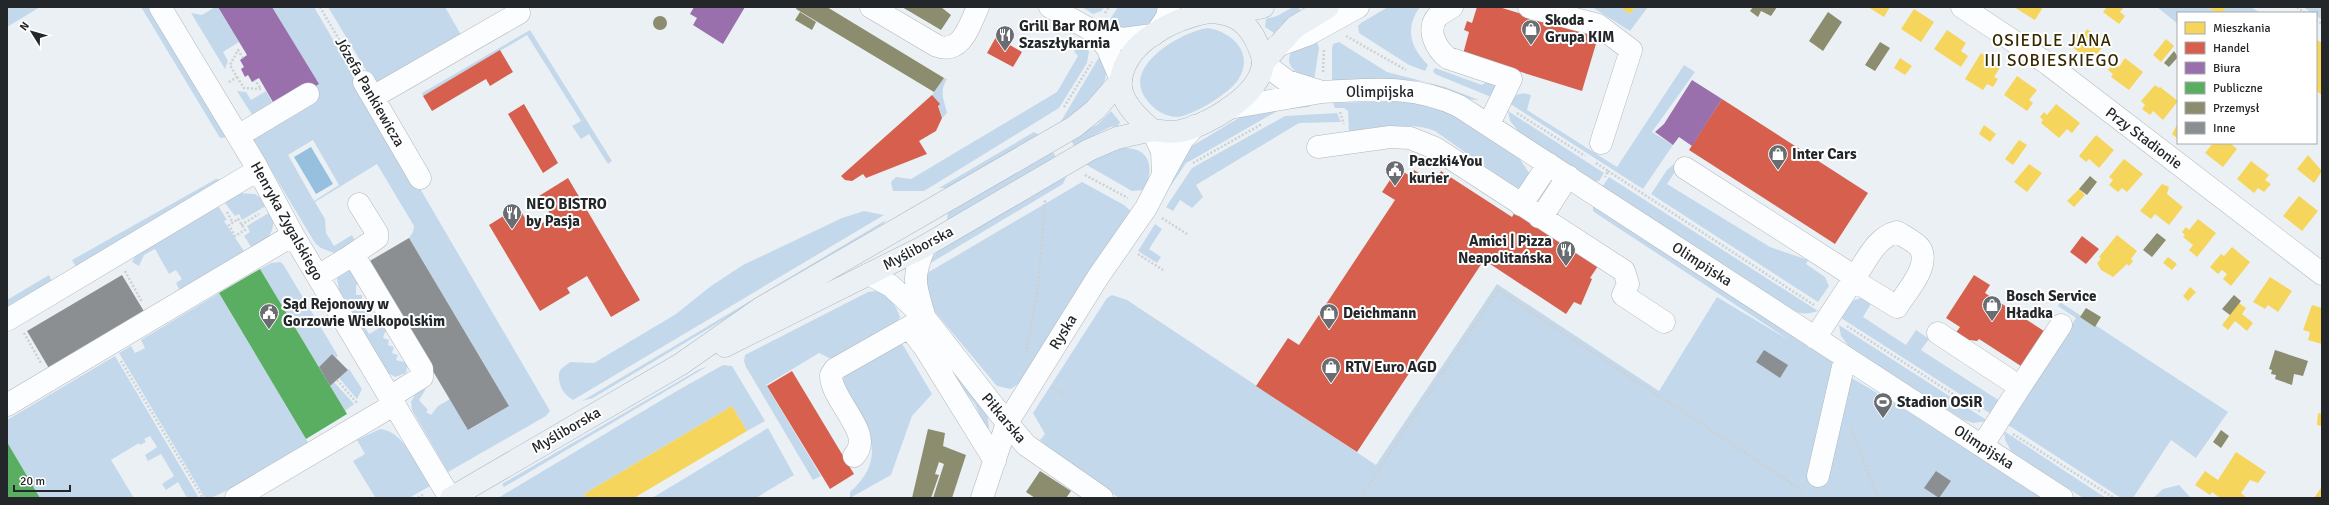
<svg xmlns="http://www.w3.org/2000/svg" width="2329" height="505" font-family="Signika,sans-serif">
	<rect width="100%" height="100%" fill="#ebf0f5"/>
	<!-- green -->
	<path fill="#c3d9eb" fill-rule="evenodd" d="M 7,7 L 40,7 L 7,27 Z
		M 141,7 L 152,7 L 229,137 L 220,138 Z
		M 215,7 L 218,7 L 239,42 L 223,52 L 228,61 L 225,69 L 191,13 L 202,15 Z
		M 272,7 L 314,7 L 550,411 L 546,416 L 448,472 L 412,410 L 411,402 L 417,391 L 426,389 L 419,400 L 428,410 L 426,412 L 431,415 L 438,406 L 450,399 L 469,430 L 509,406 L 409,238 L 413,232 L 414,226 L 377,164 L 315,202 L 325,219 L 326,233 L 334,246 L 352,235 L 355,241 L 334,253 L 321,248 L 315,243 L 249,133 L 318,84 ZM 313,140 L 339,185 L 314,201 L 288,155 Z
		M 328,7 L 445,7 L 464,40 L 376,87 Z
		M 1082,7 L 1105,7 L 1101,11 L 1093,14 Z
		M 1118,7 L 1162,7 C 1142,35 1137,31 1105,27 Z
		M 1293,7 L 1298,7 L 1301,11 L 1281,25 L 1274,33 L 1265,27 L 1266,19 L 1277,16 Z
		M 1388,7 L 1420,7 C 1404,29 1411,48 1428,65 L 1425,71 L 1409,65 L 1359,33 L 1358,26 L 1361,23 Z
		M 1592,7 L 1620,7 L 1630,14 L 1635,7 L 1648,7 L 1630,31 Z
		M 2157,7 L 2208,7 L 2217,13 L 2178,13 L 2178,24 Z
		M 2226,7 L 2251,7 L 2259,12 L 2222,13 Z
		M 2303,7 L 2322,7 L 2322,20 L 2316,16 L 2316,13 L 2312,13 Z
		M 1208,28 C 1233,32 1255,54 1238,80 C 1230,93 1191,117 1176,117 C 1172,117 1166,115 1162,113 C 1155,110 1150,104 1146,99 C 1121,66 1183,31 1208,28 Z
		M 530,30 L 612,161 L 608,164 L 589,134 L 581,139 L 572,126 L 581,121 L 527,35 L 423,96 L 422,93 Z
		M 1315,36 L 1319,48 L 1314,81 C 1302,77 1280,66 1293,50 Z
		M 1339,42 L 1387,72 L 1445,87 L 1479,100 C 1460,100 1443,86 1424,82 C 1394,77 1362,81 1332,82 L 1332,48 L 1333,44 Z
		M 1080,45 L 1089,51 L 1087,63 L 1059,108 L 924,191 L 893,191 L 891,182 L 896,177 L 911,179 L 1057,92 L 1078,56 L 1074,51 Z
		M 1102,52 C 1104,59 1107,66 1106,74 C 1105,93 1075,113 1060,123 Z
		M 1684,65 L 1695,72 L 1652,132 L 1673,145 L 1643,189 L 1509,103 C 1515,93 1521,92 1531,95 L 1527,110 L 1617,167 Z
		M 1435,68 L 1482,85 L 1488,81 L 1496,87 L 1491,97 L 1435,74 L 1433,71 Z
		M 944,78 L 947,79 C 939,92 944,100 947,113 L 942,118 L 939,108 L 932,95 Z
		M 237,91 L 246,92 L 251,100 L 266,91 L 276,109 L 256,121 Z
		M 1409,101 L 1448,112 L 1519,158 L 1530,174 L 1522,189 L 1515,188 L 1435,131 C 1408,120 1377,131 1349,136 L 1348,111 L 1344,108 L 1335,108 L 1333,103 Z
		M 1313,103 L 1309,107 L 1279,110 L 1190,161 L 1186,163 L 1170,187 L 1185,153 L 1192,146 L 1237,119 L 1249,112 Z
		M 1111,111 L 1120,122 L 1118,126 L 1110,127 L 1074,146 L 1071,140 L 1098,124 Z
		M 1508,111 L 1604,173 L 1599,181 L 1595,181 L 1520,133 L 1510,121 Z
		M 1337,113 L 1341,122 L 1299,123 L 1196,185 L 1203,197 L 1192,208 L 1180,200 L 1173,211 L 1166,207 L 1192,168 L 1285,116 Z
		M 1034,132 L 1040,135 L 949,188 L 939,188 Z
		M 1123,148 C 1152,147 1154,170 1144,190 L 1132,191 L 1085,164 L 1111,151 Z
		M 1053,151 L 1056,158 L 950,221 L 947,219 L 948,213 Z
		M 1674,164 L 1680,164 L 1667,184 L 1770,247 L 1808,260 L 1806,264 L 1825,277 L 1829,286 L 1818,302 L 1651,194 L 1667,170 Z
		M 1067,175 L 1063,184 L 924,267 L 937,252 Z
		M 1609,177 L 1818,311 C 1807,315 1800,314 1789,309 L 1602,187 Z
		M 216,179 L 224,180 L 76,267 L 72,260 Z
		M 1082,182 L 1124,205 L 1132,212 L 1019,383 L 1011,389 L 997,386 L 930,306 L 922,276 Z
		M 238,193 L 255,194 L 269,204 L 242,220 L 239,214 L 235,216 L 222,199 Z
		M 217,204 L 227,220 L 224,221 L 248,257 L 176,292 L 179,289 L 176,283 L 182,279 L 176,270 L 169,274 L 155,249 L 144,255 L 139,266 L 132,262 L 139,249 Z
		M 1593,205 L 1838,363 L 1837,369 L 1950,437 L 2045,498 L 1119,498 L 1053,453 L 1040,440 L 1045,434 L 1033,413 L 1107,298 L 1112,295 L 1127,300 L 1376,465 L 1497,284 L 1659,391 L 1717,297 L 1789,340 L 1597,214 L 1593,211 Z
		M 272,211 C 277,231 268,239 255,253 L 244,236 L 250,232 L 247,226 Z
		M 864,211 L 884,215 L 573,400 C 563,394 558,385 559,373 L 561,369 L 570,362 L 594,363 L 676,314 L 711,286 L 743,265 L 842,218 Z
		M 886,220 L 883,224 L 593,398 L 582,401 Z
		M 1155,224 L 1162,229 L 1149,249 L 1161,257 L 1157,263 L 1138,251 Z
		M 280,262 L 283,264 L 338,356 L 336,357 L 332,354 L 319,367 L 260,269 L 271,263 Z
		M 349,270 L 353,271 L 365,284 L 356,285 L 356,295 L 362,295 L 362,306 L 368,306 L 367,316 L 381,316 L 365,327 L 369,334 L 388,323 L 394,333 L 385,332 L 383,338 L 389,340 L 388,345 L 394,347 L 392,353 L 398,355 L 396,360 L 408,363 L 406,373 L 395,377 L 388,373 L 339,290 L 337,278 L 345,271 Z
		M 49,275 L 53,283 L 7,311 L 7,300 Z
		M 875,291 C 887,293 897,306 900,317 L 897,323 L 833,360 L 819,353 L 766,385 L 821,476 L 813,480 L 746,367 L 744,361 L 745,355 L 868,292 Z
		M 219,293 L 309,444 L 239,487 C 226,488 218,498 205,498 L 119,353 L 131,346 L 135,353 L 145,348 L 141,340 Z
		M 1864,297 L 1872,302 L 1863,317 L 1906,345 L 1916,330 L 1929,339 L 1921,350 L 2003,403 L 1994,416 L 1841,318 L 1852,301 Z
		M 2060,302 L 2228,412 L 2196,458 L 2171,440 L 2133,498 L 2121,498 L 2005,423 L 2076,318 L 2058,306 Z
		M 1839,325 L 1988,421 L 1973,423 L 1964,420 L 1851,349 L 1841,336 Z
		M 899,342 L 903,345 L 932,394 L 912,416 L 891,475 L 850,498 L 850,492 C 893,453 863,424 842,383 L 844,376 Z
		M 937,346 L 987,411 L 989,428 L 986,429 L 975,404 L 945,367 Z
		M 115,356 L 199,498 L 187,498 L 178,482 L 166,490 L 162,484 L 174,476 L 161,454 L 148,461 L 145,455 L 157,447 L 150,436 L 144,439 L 146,442 L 140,445 L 139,443 L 111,460 L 134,498 L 40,498 L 7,442 L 7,420 Z
		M 723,365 L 732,366 L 765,421 L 747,431 L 732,406 L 584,494 L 587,498 L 498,498 L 675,392 Z
		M 708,366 L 504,487 L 502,484 L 698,370 Z
		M 349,369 L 362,389 L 357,399 L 339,378 Z
		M 334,382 L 354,404 L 345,411 L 330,386 Z
		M 768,428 L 794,475 L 756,498 L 652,498 Z
		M 380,429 C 404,431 418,467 430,486 L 409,498 L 373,498 L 375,497 L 353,461 L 365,454 L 357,440 Z
		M 2004,431 L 2106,498 L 2083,498 L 2011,451 L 2005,440 Z
		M 2179,485 L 2191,498 L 2153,498 L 2163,489 Z"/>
	<!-- water -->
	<path fill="#97c0df" d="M 311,147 L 333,184 L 316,194 L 294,157 Z"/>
	<!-- homes -->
	<path fill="#f6d55c" d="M 1620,7 L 1635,7 L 1630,14 Z
		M 1868,7 L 1890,7 L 1884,17 Z
		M 2014,7 L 2043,7 L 2035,20 Z
		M 2107,7 L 2124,7 L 2120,12 L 2125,16 L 2119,24 L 2103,12 Z
		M 2208,7 L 2226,7 L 2222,13 L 2217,13 Z
		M 1914,9 L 1934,22 L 1921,42 L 1901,29 Z
		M 2087,29 L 2106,43 L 2091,61 L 2073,48 L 2076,44 L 2071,41 L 2076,34 L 2081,38 Z
		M 1947,30 L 1966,43 L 1961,51 L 1968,56 L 1961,67 L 1934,49 Z
		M 2166,39 L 2174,46 L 2161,62 L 2153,55 Z
		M 2316,39 L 2322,43 L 2322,95 L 2316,91 Z
		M 1981,53 L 2001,66 L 1994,77 L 1998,79 L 1993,87 L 1987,84 L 1983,90 L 1965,79 Z
		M 1900,58 L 1912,66 L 1905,75 L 1894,68 Z
		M 2125,58 L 2143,72 L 2129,90 L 2111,77 L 2113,74 L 2108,70 L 2113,63 L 2119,67 Z
		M 2017,76 L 2037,90 L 2029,100 L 2033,103 L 2027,111 L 2004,95 Z
		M 2155,85 L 2159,88 L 2160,87 L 2178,101 L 2163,120 L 2153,111 L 2150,115 L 2142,109 L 2145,105 L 2141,101 Z
		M 2056,104 L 2080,123 L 2072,133 L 2067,129 L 2059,138 L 2041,123 L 2043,120 L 2040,117 L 2044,112 L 2047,115 Z
		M 2178,123 L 2178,139 L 2172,134 Z
		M 1984,125 L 1996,134 L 1990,142 L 1979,134 Z
		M 2096,135 L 2114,150 L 2099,168 L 2089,159 L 2086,162 L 2079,156 Z
		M 2019,140 L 2027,145 L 2013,165 L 2005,159 Z
		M 2213,143 L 2230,143 L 2237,149 L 2223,167 L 2205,153 Z
		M 2308,155 L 2322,171 L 2314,183 L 2297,169 Z
		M 2124,159 L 2143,174 L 2127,192 L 2122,188 L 2118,192 L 2109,185 L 2113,180 L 2109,177 Z
		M 2251,161 L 2269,175 L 2265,180 L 2271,184 L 2264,192 L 2258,188 L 2254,193 L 2237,179 Z
		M 2029,164 L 2042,173 L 2027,192 L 2014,182 Z
		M 2162,184 L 2169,187 L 2167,194 L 2183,207 L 2169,225 L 2155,214 L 2151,219 L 2140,211 Z
		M 2079,189 L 2085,195 L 2074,207 L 2067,201 Z
		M 2299,196 L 2318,211 L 2302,231 L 2283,216 Z
		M 2198,219 L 2216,233 L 2197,257 L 2189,250 L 2193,245 L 2183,237 L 2185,235 L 2182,232 L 2186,227 L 2189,230 Z
		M 2117,235 L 2137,251 L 2131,259 L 2133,261 L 2129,266 L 2127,264 L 2113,277 L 2101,270 L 2097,263 L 2101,259 L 2099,257 Z
		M 2232,247 L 2250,262 L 2231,286 L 2223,279 L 2227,274 L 2222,270 L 2218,274 L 2210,267 L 2221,254 L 2224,256 Z
		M 2168,257 L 2177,264 L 2172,270 L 2163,263 Z
		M 2270,277 L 2292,291 L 2278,312 L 2268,305 L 2265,309 L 2253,302 Z
		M 2190,287 L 2196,292 L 2188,301 L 2183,296 Z
		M 2239,303 L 2246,308 L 2242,314 L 2253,323 L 2247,331 L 2235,321 L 2228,330 L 2222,325 Z
		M 2312,305 L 2322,308 L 2322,344 L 2308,340 L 2310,332 L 2303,330 Z
		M 732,406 L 747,431 L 634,498 L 587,498 L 584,494 Z
		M 2318,413 L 2322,414 L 2322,426 L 2317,425 Z
		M 2236,452 L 2266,472 L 2258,483 L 2250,480 L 2241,493 L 2247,498 L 2220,498 L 2212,492 L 2210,495 L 2195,485 L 2205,471 L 2218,480 Z
		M 2321,488 L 2322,498 L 2314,498 Z"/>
	<!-- shops -->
	<path fill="#d6604d" d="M 1477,7 L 1499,7 L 1598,37 L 1582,91 L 1463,54 L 1469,32 L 1464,30 L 1467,21 L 1472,23 Z
		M 996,37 L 1022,52 L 1013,67 L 987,53 Z
		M 500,50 L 513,72 L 490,86 L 486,79 L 432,111 L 423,96 Z
		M 932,95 L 940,104 L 938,106 L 942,118 L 936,131 L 919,141 L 927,154 L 866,178 L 863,174 L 852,181 L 845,180 L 841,176 Z
		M 1722,99 L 1868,193 L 1835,244 L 1689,150 Z
		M 524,104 L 558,163 L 543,173 L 508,114 Z
		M 1414,170 L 1434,183 L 1441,171 L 1512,217 L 1515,212 L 1598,266 L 1590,278 L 1592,279 L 1581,305 L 1574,302 L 1566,314 L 1484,260 L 1357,452 L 1256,386 L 1288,338 L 1299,345 L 1395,200 L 1382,192 L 1394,174 L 1398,177 L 1402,171 L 1410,176 Z
		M 568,178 L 640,300 L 611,317 L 587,276 L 567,288 L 570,293 L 540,311 L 489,225 L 518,207 L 532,229 L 544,222 L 552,217 L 539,196 Z
		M 2082,236 L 2099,249 L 2086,264 L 2070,252 Z
		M 1974,275 L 1990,285 L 1985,293 L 2047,333 L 2024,368 L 1979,339 L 1977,341 L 1970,340 L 1968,343 L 1955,334 L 1960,327 L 1946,318 Z
		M 792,371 L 854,474 L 830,489 L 767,386 Z"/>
	<!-- offices -->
	<path fill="#9970ab" d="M 218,7 L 272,7 L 319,84 L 277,109 L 259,78 L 252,82 L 248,75 L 245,77 L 241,69 L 244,67 L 240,60 L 247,55 Z
		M 694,7 L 745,7 L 723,44 L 693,25 L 697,18 L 690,14 Z
		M 1692,80 L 1722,99 L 1692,146 L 1679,137 L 1673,145 L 1655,132 L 1664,124 Z"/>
	<!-- public -->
	<path fill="#5aae61" d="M 260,269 L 347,414 L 306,439 L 219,293 Z
		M 7,442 L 40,498 L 7,498 Z"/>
	<!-- industry -->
	<path fill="#8c8c6e" d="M 797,7 L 827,7 L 944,78 L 934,92 L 796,9 Z
		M 902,7 L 941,7 L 951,15 L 941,30 Z
		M 1753,7 L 1777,7 L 1771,16 L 1761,11 L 1758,17 L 1750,11 Z
		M 800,12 L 816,22 L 812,30 L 795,20 Z
		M 1828,12 L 1842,22 L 1823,51 L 1809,41 Z
		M653 23a7 7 0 1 1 14 0a7 7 0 1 1-14 0Z
		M 1880,42 L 1890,48 L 1875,71 L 1865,65 Z
		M 2174,51 L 2178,57 L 2169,67 L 2164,63 Z
		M 2090,176 L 2097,182 L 2087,195 L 2079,189 Z
		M 2157,233 L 2166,240 L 2152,257 L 2143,250 Z
		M 2234,295 L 2241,301 L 2230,315 L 2222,309 Z
		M 2086,308 L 2101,317 L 2095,327 L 2080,317 Z
		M 2275,350 L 2308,361 L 2303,376 L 2294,374 L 2292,385 L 2275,379 L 2276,375 L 2271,374 L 2272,370 L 2269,369 Z
		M 928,429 L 945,433 L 943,446 L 966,455 L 952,498 L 933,498 L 944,464 L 939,462 L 935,474 L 939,475 L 931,498 L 912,498 Z
		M 2221,430 L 2229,436 L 2221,448 L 2213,442 Z
		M 1040,471 L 1071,491 L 1066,498 L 1035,498 L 1026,492 Z"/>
	<!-- building -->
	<path fill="#8b8f92" d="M 409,238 L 509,406 L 468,430 L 368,262 Z
		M 122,275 L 145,313 L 50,370 L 27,331 Z
		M 1764,350 L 1788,365 L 1780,378 L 1756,362 Z
		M 332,354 L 348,370 L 330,386 L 319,367 Z
		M 1936,471 L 1951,481 L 1939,498 L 1924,488 Z"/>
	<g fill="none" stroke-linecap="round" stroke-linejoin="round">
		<!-- minor casing -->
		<g stroke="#b2b6ba" stroke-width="23">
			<path id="minor" d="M 160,7 L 255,164 L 293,235 L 450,498
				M 871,7 L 937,46 C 962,55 970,24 978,7
				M 1050,7 L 1091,30
				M 1452,7 C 1447,10 1442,13 1438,16 C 1425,29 1437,50 1448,58 L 1511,79 L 1489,124
				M 1529,7 L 1598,25 L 1631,50 L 1601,143
				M 1962,7 L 2048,64 L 2322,274
				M 1157,32 L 1167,17 L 1169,7
				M 1277,46 L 1307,35 L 1358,7
				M 1121,80 L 1107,47 L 1091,30 L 1122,39 L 1153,35
				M 364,82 L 420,178
				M 1322,92 C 1372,90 1412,84 1459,106 L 2062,498
				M 373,97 L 519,13
				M 1229,108 L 1322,92 L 1287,81 L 1263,63
				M 1152,130 L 1162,151 L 1163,175 L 1183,139 L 1195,126
				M 238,136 L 308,94
				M 1318,147 L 1390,137 L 1410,138 L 1435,148 L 1624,271 L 1628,284 L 1623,295 L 1664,322
				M 1685,168 L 1855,277 L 1815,338
				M 1521,205 L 1549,164
				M 1539,217 L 1545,212 L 1568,176
				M 346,259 L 377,238 L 377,233 L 359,204
				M 869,274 L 891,286 L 925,318 C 915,285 911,279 925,246
				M 318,276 L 346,259 L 356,259 L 422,369 L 422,377 L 390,397
				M 1853,280 L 1897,307 C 1906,292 1931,266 1920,248 C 1916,242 1903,236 1897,232 C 1876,237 1867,260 1855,277
				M 7,320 L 258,170
				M 909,327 L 925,348 L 995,461
				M 1938,333 L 2020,387 L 1982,446
				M 2020,387 L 2061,325
				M 7,405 L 293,235
				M 854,456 C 876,434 830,400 831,375 L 835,369 L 925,318 L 1007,423 L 1026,445 L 1102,498
				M 1818,476 L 1845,358
				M 236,498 L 395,404
				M 982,498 L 1007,423 L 1098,277 L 1146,208 L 1163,175"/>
		</g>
		<!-- major casing -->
		<g stroke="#aeb8c1" stroke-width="23">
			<path id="major" d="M 1209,12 C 1230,13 1243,18 1254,37 C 1258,45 1263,54 1263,63 C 1261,95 1207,126 1180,131 C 1170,133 1161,131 1152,130 C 1138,118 1118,100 1121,79 C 1127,40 1176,18 1209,12 Z
				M 1230,14 L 1263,7
				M 1263,63 L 1295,27 L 1328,7
				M 725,346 L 925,246 L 1089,150 L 1117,138 L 1152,130
				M 451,498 L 681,364 L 761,308 L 1074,127 L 1095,110 L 1121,80"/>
		</g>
		<!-- path -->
		<path stroke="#ced0d2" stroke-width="2.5" stroke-dasharray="2 2" stroke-linecap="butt" d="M 320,7 L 354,65
			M 2297,7 L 2305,13
			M 1105,13 L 1109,7
			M 2316,20 L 2322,24
			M 1346,36 L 1406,70
			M 1323,72 L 1324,49
			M 237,77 L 244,88 L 261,89 L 255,80
			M 229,82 L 237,77 L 230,65 L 238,50 L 243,58
			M 1064,107 L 1092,62
			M 1340,112 L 1344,124
			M 1517,113 L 1585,156
			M 1193,163 L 1262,124
			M 1596,163 L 1608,171 L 1605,177
			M 1608,171 L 1814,305
			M 1085,175 L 1128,198
			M 227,212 L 233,223
			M 1162,218 L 1187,234
			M 238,219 L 245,230 L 235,236 L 229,225 Z
			M 241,225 L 259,214
			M 1138,254 L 1163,270
			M 125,271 L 142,302
			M 1847,326 L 1981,412
			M 24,333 L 41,363
			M 1026,353 L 1038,287 L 1045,200
			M 121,361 L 203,498
			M 337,380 L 357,403
			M 1052,387 L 1065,395
			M 1851,428 L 1878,498
			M 2013,434 L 2114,498
			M 418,498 L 424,494
			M 1360,498 L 1498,290 L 1803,491"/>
		<!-- minor -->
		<use href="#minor" stroke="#fcfdfe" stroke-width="22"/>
		<!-- major -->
		<use href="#major" stroke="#ebf0f5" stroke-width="22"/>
	</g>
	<!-- icons -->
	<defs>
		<g id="shop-pin" transform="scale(1)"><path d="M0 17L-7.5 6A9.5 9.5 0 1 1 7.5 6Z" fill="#696d71" stroke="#fff"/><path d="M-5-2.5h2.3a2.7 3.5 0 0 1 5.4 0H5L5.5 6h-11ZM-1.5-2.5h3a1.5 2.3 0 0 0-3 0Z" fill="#fff"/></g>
		<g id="restaurant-pin" transform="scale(1)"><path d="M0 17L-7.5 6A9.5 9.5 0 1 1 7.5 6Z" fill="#696d71" stroke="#fff"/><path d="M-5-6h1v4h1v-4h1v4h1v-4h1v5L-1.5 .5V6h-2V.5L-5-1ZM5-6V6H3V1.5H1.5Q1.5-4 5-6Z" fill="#fff"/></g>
		<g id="civic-pin" transform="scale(1)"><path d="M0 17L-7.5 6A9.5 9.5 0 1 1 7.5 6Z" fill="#696d71" stroke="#fff"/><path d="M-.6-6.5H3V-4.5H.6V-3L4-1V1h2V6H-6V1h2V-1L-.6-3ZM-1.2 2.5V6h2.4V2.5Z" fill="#fff"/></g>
		<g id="stadium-pin" transform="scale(1)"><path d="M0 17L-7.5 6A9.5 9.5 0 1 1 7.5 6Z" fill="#696d71" stroke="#fff"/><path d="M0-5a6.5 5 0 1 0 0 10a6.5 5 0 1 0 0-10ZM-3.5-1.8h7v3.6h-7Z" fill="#fff"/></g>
	</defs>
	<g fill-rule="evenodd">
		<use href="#shop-pin" x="1531" y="29"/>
		<use href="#restaurant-pin" x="1005" y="35"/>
		<use href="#shop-pin" x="1778" y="154"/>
		<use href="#civic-pin" x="1395" y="170"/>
		<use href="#restaurant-pin" x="512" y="213"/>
		<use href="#restaurant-pin" x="1566" y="250"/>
		<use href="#shop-pin" x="1992" y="305"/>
		<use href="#civic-pin" x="269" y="313"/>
		<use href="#shop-pin" x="1329" y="313"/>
		<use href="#shop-pin" x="1331" y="367"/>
		<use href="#stadium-pin" x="1883" y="402"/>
	</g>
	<g text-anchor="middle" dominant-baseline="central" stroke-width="4" stroke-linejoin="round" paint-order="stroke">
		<!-- poi labels -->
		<g font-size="15" font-weight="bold" fill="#23272a" stroke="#fff" text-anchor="start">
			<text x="1545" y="20">Skoda -<tspan x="1545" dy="17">Grupa KIM</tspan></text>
			<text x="1019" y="26">Grill Bar ROMA<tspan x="1019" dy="17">Szaszłykarnia</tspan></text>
			<text x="1792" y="154">Inter Cars</text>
			<text x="1409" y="161">Paczki4You<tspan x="1409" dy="17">kurier</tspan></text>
			<text x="526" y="204">NEO BISTRO<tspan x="526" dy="17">by Pasja</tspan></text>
			<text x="1552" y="241" text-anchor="end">Amici | Pizza<tspan x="1552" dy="17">Neapolitańska</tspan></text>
			<text x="2006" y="296">Bosch Service<tspan x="2006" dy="17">Hładka</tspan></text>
			<text x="283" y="304">Sąd Rejonowy w<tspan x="283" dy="17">Gorzowie Wielkopolskim</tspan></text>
			<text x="1343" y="313">Deichmann</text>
			<text x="1345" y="367">RTV Euro AGD</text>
			<text x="1897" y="402">Stadion OSiR</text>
		</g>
		<!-- street labels -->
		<g font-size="15" fill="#23272a" stroke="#fff">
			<text transform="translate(370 92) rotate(60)">Józefa Pankiewicza</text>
			<text x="1380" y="92">Olimpijska</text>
			<text transform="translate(2144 138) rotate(37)">Przy Stadionie</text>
			<text transform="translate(287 221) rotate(61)">Henryka Zygalskiego</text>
			<text transform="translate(918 248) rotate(-28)">Myśliborska</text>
			<text transform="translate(1702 264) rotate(33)">Olimpijska</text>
			<text transform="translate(1063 332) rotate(-58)">Ryska</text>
			<text transform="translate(1004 418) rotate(50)">Piłkarska</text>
			<text transform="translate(566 430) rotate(-30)">Myśliborska</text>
			<text transform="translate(1984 447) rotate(33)">Olimpijska</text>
		</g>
		<!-- quarter labels -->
		<g font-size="17" letter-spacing="1" fill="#352900" stroke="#fff">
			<text x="2052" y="40">OSIEDLE JANA<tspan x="2052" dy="20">III SOBIESKIEGO</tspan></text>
		</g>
	</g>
	<!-- border -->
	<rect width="2329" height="505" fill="none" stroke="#23272a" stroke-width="16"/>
	<!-- legend -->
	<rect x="2177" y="12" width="140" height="132" fill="#ffffff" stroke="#a7a9aa"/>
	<rect x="2185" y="22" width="20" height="12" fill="#f6d55c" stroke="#a7a9aa"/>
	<text x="2213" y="32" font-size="12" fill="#23272a">Mieszkania</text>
	<rect x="2185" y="42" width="20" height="12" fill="#d6604d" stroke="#a7a9aa"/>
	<text x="2213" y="52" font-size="12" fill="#23272a">Handel</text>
	<rect x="2185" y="62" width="20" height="12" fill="#9970ab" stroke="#a7a9aa"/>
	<text x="2213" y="72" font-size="12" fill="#23272a">Biura</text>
	<rect x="2185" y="82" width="20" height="12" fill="#5aae61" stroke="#a7a9aa"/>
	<text x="2213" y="92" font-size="12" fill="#23272a">Publiczne</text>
	<rect x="2185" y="102" width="20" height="12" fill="#8c8c6e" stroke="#a7a9aa"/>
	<text x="2213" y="112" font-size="12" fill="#23272a">Przemysł</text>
	<rect x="2185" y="122" width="20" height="12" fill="#8b8f92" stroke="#a7a9aa"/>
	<text x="2213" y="132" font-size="12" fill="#23272a">Inne</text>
	<!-- north arrow -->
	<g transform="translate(32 32) rotate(307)" stroke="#ffffff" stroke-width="3" paint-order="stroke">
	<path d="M0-3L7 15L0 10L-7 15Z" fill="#23272a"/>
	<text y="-6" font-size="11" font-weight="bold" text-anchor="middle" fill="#23272a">N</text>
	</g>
	<!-- scale -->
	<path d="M14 485v6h56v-6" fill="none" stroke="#23272a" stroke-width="2"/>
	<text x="20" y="485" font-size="12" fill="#23272a" stroke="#ffffff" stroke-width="3" paint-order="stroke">20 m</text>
</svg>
